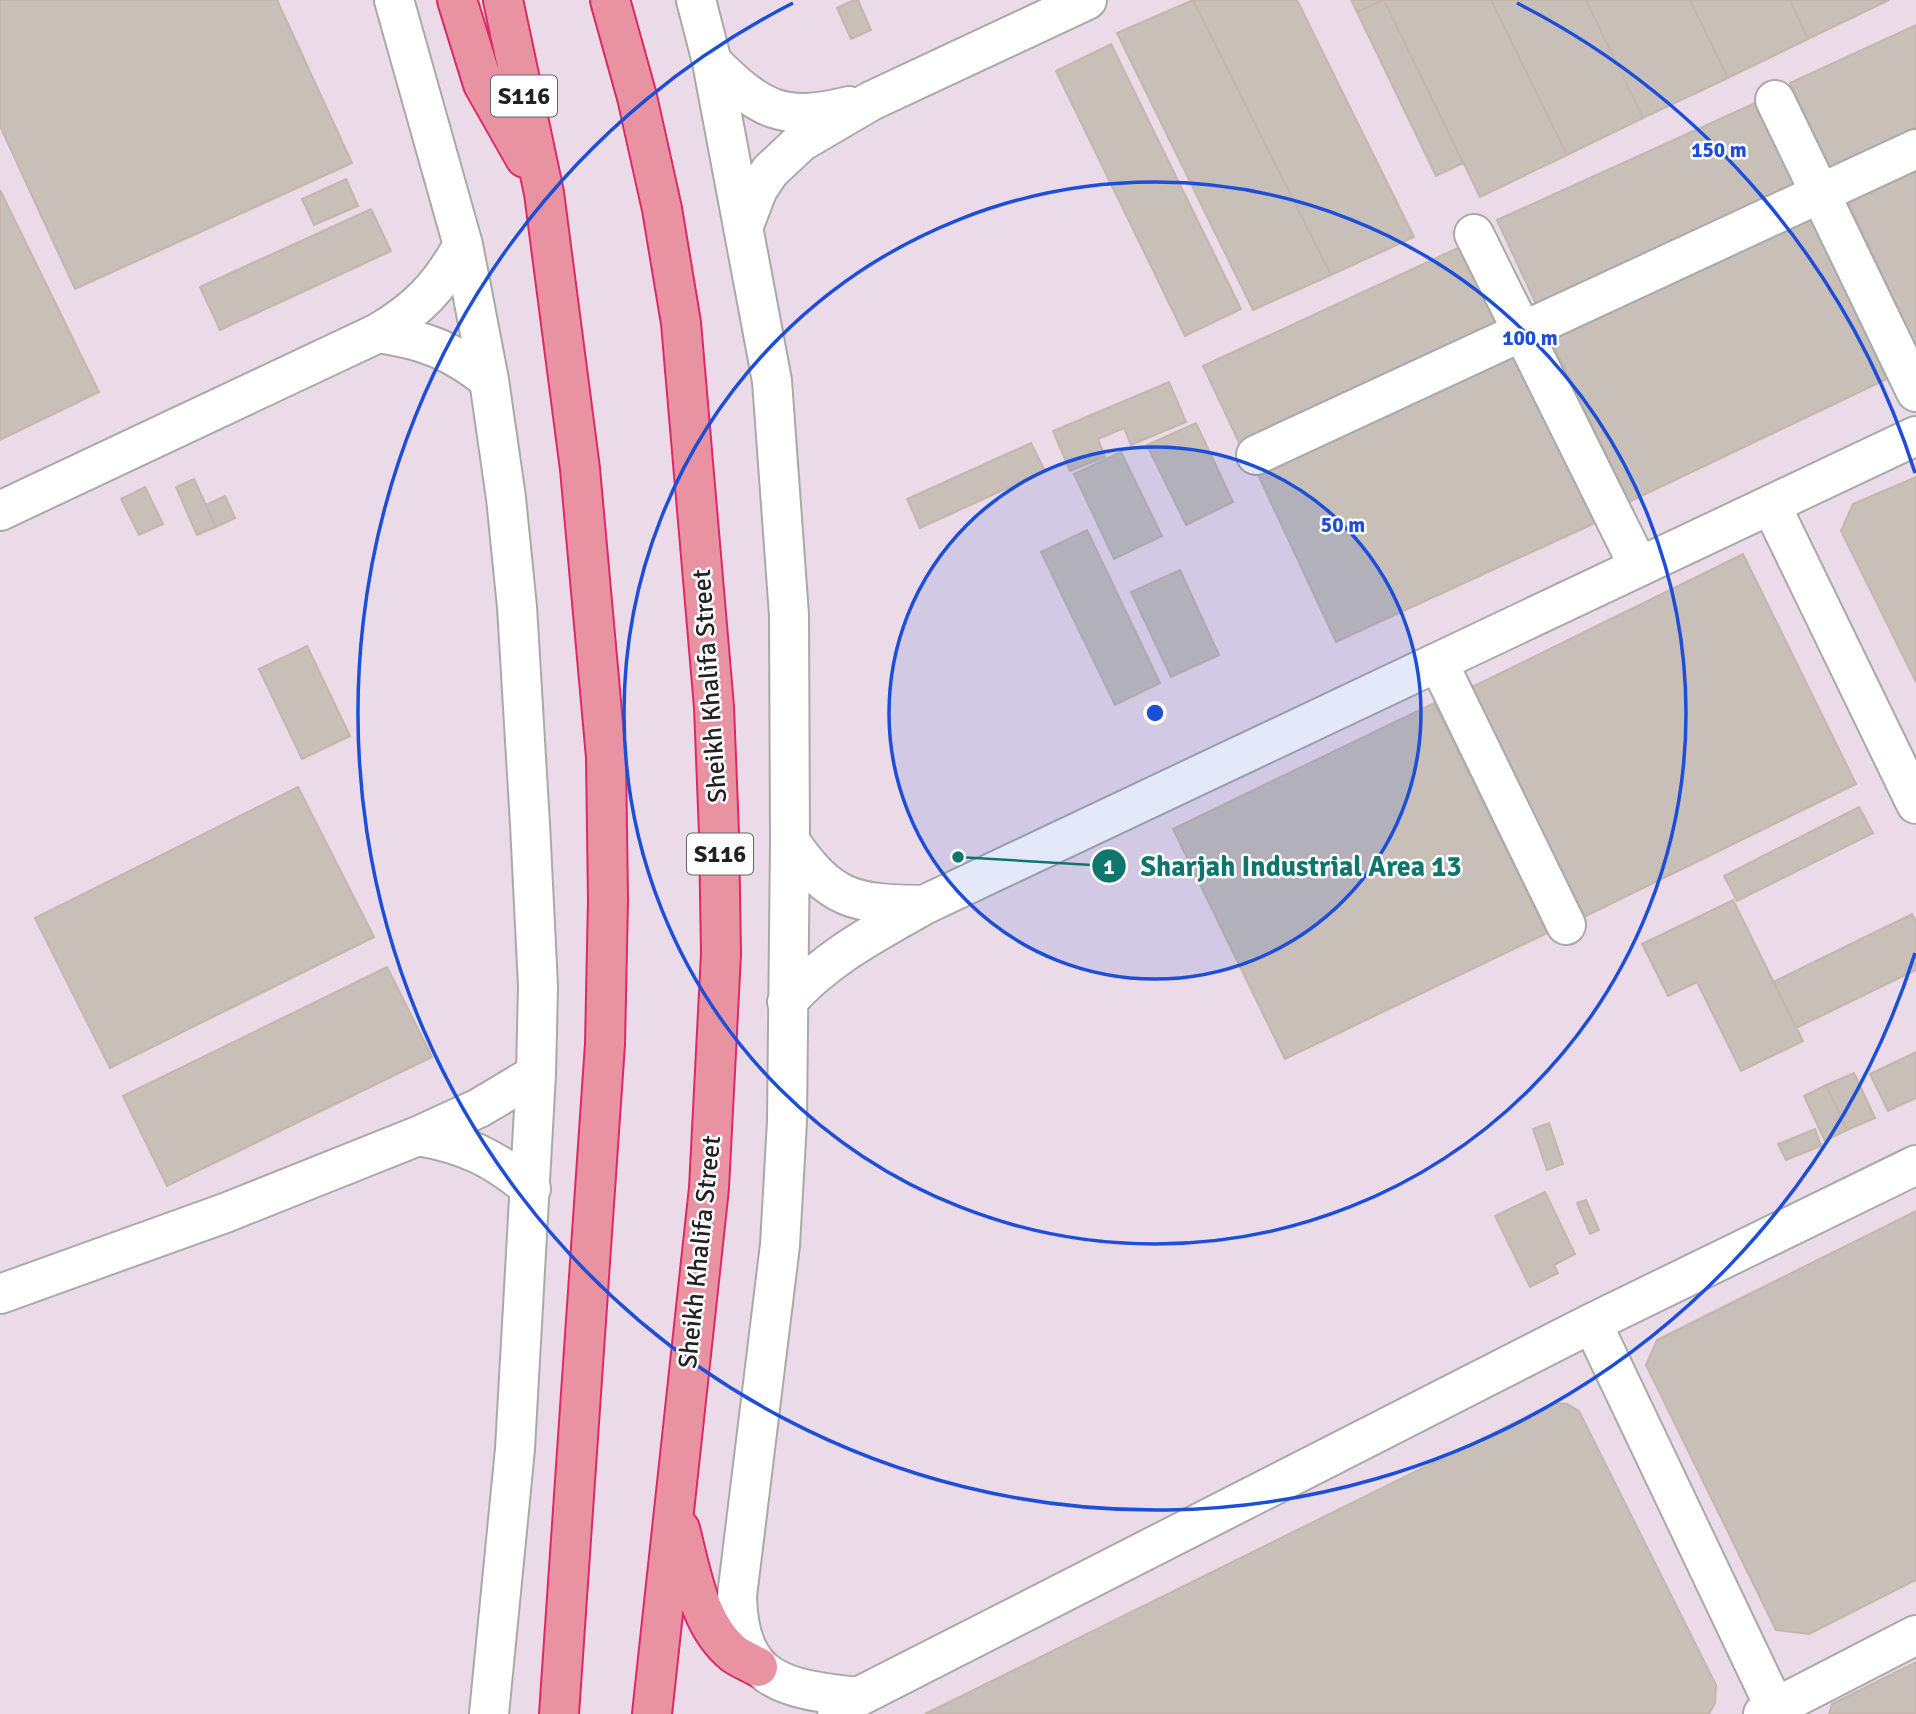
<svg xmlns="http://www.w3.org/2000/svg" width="1916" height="1714" font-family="Signika,sans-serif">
	<rect width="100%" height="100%" fill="#f2efe9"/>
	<!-- industrial -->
	<path fill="#ebdbe8" d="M 0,0 L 1916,0 L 1916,1714 L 0,1714 Z"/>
	<!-- building -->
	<path fill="#c7bfb8" stroke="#c4b6ab" stroke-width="2" d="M 0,0 L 277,0 L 352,163 L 75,289 L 0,126 Z
		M 854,0 L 858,0 L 871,30 L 851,39 L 837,8 Z
		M 1193,0 L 1297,0 L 1414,237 L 1331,275 Z
		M 1193,0 L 1331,275 L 1253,310 L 1117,33 Z
		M 1351,0 L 1383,0 L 1357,12 Z
		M 1384,0 L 1491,0 L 1567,155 L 1480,197 Z
		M 1384,0 L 1463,163 L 1436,176 L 1357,12 Z
		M 1491,0 L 1586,0 L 1643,118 L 1567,155 Z
		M 1586,0 L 1690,0 L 1728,78 L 1643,118 Z
		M 1690,0 L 1790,0 L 1808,39 L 1728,78 Z
		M 1790,0 L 1889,0 L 1808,39 Z
		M 1916,25 L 1916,127 L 1830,168 L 1790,83 Z
		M 1111,44 L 1241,309 L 1185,336 L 1056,71 Z
		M 1766,98 L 1806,184 L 1537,306 L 1497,220 Z
		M 1916,158 L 1916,347 L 1843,191 Z
		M 346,179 L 358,206 L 314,225 L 302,199 Z
		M 0,190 L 99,392 L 0,440 Z
		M 1808,205 L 1891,377 L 1629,502 L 1546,330 Z
		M 371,209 L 391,251 L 220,330 L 200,287 Z
		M 1471,242 L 1511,326 L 1243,451 L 1203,366 Z
		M 1514,349 L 1595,523 L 1336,642 L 1255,468 Z
		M 1169,382 L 1186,422 L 1131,445 L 1124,428 L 1098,439 L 1105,457 L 1070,471 L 1053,431 Z
		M 1196,423 L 1233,502 L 1186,525 L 1147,445 Z
		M 1031,443 L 1045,471 L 920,528 L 907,499 Z
		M 1121,452 L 1162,536 L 1114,559 L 1074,474 Z
		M 1916,477 L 1916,682 L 1841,531 L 1853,504 Z
		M 194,479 L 216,527 L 197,535 L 176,487 Z
		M 145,487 L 163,524 L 139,535 L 121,499 Z
		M 225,496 L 235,518 L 216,527 L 206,505 Z
		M 1087,530 L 1160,683 L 1115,705 L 1041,552 Z
		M 1743,554 L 1856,784 L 1578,920 L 1464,691 Z
		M 1180,570 L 1219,655 L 1171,677 L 1131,592 Z
		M 307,646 L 350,736 L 302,759 L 259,669 Z
		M 1434,703 L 1547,933 L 1285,1059 L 1173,829 Z
		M 298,787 L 374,937 L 110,1068 L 35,918 Z
		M 1859,807 L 1873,833 L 1737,901 L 1724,876 Z
		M 1733,900 L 1803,1041 L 1741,1071 L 1697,982 L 1668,996 L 1642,944 Z
		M 1912,914 L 1916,922 L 1916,970 L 1796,1028 L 1773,982 Z
		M 387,967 L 432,1057 L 167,1186 L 123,1096 Z
		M 1916,1052 L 1916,1098 L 1888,1111 L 1870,1074 Z
		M 1854,1073 L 1875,1118 L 1847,1130 L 1826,1085 Z
		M 1826,1085 L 1847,1130 L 1825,1141 L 1804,1096 Z
		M 1549,1123 L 1563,1164 L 1547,1170 L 1533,1129 Z
		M 1815,1129 L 1821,1146 L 1786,1160 L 1778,1144 Z
		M 1545,1192 L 1575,1254 L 1554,1265 L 1558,1273 L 1530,1287 L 1495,1216 Z
		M 1586,1200 L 1599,1230 L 1590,1234 L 1577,1203 Z
		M 1916,1211 L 1916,1580 L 1809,1634 L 1776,1630 L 1646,1365 L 1657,1340 Z
		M 1554,1403 L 1567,1404 L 1579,1411 L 1716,1685 L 1715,1703 L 1709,1714 L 925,1714 Z
		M 1916,1662 L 1916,1714 L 1829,1714 L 1832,1704 Z"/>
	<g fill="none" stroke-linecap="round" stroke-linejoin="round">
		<!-- minor casing -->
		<g stroke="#a9a9a9" stroke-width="42">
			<path id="minor" d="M 394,0 L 463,245 L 489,380 L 506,498 L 517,607 L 530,824 L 538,986 L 536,1074 L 515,1449 L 489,1714
				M 696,0 L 712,62 L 772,381 L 789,615 L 790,841 L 787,1121 L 780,1245 L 737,1596 C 739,1682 784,1689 858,1697
				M 712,62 C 759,109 782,123 849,106
				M 1775,100 L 1916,392
				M 743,228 L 758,189 L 770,171 L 801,142 L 871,101 L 1087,0
				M 1474,234 L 1639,567
				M 378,333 C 425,340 453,351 489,380
				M 1256,455 L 1916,149
				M 1771,505 L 1916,804
				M 0,511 L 378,333 C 419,309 440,286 463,245
				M 1438,662 L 1566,925
				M 790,841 C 831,901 854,904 924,905
				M 787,1002 C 826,958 873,934 924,905 L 1916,436
				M 418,1136 C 465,1144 494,1158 531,1189
				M 0,1294 L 225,1213 L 418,1136 L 479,1108 L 536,1074
				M 1592,1323 L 1778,1714
				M 837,1710 L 858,1697 L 1592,1323 L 1916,1165
				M 1763,1714 L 1916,1635"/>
		</g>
		<!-- highway casing -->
		<g stroke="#dc2a67" stroke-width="42">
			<path id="highway" d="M 457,0 L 483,84 L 525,158
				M 503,0 L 544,193 L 580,469 L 606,757 L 608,900 L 605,1044 L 559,1714
				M 610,0 L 637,97 L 662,209 L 681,323 L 714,707 L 719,833 L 721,954 L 709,1188 L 652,1714
				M 680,1529 C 691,1570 698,1625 734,1654 C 741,1659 751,1663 758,1667"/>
		</g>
		<!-- minor -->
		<use href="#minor" stroke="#fff" stroke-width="38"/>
		<!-- highway -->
		<use href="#highway" stroke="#e892a2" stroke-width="38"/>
	</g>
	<!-- distance rings -->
	<circle cx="1155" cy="713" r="266" fill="#1d4ed8" fill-opacity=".12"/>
	<g fill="none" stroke="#1d4ed8" stroke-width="3.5">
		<circle cx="1155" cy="713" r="266"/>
		<circle cx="1155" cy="713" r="531"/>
		<path d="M1915 953A797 797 0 1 1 793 3M1517 3A797 797 0 0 1 1915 473"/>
	</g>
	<g text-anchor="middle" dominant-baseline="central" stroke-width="5" stroke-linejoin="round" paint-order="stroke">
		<!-- shield labels -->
		<g fill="#fff" stroke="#646464" stroke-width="2">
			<rect x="491" y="75.5" width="66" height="41" rx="5"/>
			<rect x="687" y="833.5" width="66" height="41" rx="5"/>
		</g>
		<g font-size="24" font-weight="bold" fill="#222">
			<text x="524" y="96">S116</text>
			<text x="720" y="854">S116</text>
		</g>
		<!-- street labels -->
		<g font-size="26" fill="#222" stroke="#fff">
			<text transform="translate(710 686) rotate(-94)">Sheikh Khalifa Street</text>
			<text transform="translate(700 1252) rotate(-84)">Sheikh Khalifa Street</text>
		</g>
	</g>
	<circle cx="1155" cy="713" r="10" fill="#1d4ed8" stroke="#fff" stroke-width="3.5"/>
	<g font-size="21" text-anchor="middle" font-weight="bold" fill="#1d4ed8" stroke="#fff" stroke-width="5" stroke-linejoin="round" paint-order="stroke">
		<text x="1719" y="157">150 m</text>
		<text x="1530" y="345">100 m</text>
		<text x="1343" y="532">50 m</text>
	</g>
	<!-- callouts -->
	<path fill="none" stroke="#0f766e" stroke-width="2.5" d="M958 857L1109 866"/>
	<g fill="#0f766e" stroke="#fff" stroke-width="2.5">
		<circle cx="958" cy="857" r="7"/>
		<circle cx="1109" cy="866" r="18"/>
	</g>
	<g font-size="21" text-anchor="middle" font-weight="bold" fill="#fff">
		<text x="1109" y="874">1</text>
	</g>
	<g font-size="28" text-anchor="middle" font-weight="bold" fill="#0f766e" stroke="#fff" stroke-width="5" stroke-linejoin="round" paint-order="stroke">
		<text x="1301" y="876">Sharjah Industrial Area 13</text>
	</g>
</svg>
